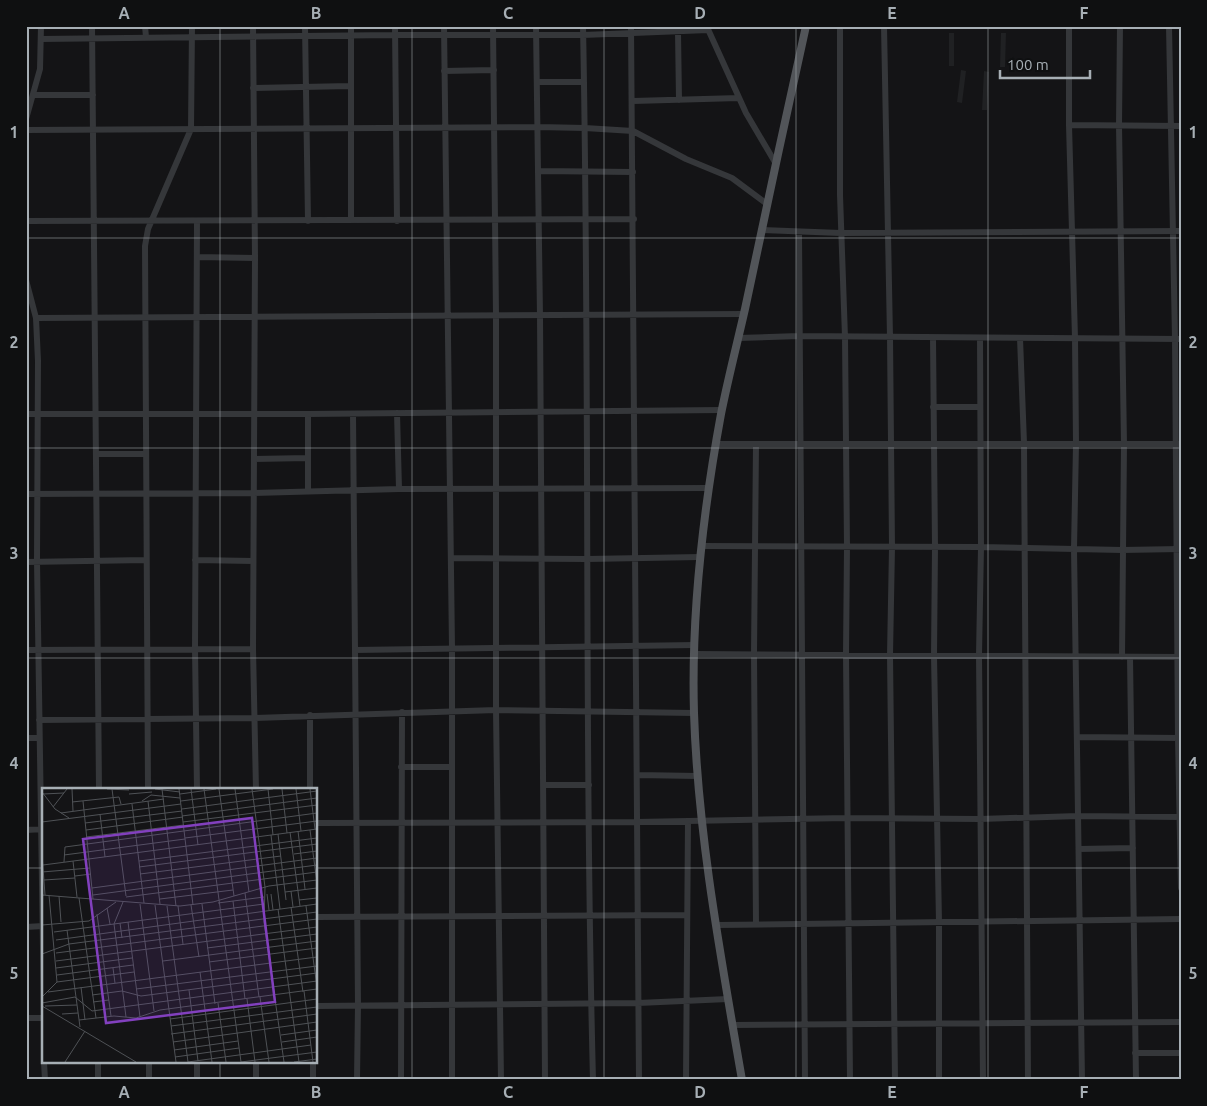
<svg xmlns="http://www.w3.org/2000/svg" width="1207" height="1106" font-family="Ubuntu,sans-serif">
	<rect width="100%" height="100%" fill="#141416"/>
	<!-- built -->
	<path fill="#202123" d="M 949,33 L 954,33 L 954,66 L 949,66 Z
		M 1001,33 L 1006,33 L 1005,67 L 1000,67 Z
		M 961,70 L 966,71 L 962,103 L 957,102 Z
		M 984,71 L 989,72 L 987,110 L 982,110 Z"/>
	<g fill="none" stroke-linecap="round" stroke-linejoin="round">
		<!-- minor -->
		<path stroke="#35373a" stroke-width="6" d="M 92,26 L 99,790
			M 145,26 L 146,37
			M 253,26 L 255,258 L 253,649 L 256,790
			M 305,26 L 308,221
			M 351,26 L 351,220
			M 395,26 L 397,221
			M 444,26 L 452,648 L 452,1080
			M 493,26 L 496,316 L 496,710 L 501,1080
			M 536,26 L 540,316 L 545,1080
			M 583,26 C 590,377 584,729 593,1080
			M 631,26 C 636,377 634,729 639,1080
			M 840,26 L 840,195 L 845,337 L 847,547 L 846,654 L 850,1080
			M 884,26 L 890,337 L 892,547 L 890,655 L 895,1080
			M 1069,26 L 1069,125 L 1075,338 L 1076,444 L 1074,549 L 1082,1080
			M 1120,26 L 1119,125 L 1124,444 L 1122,657
			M 1169,26 L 1175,339 L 1178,738 L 1181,888
			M 707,27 L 746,113 L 776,164
			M 678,32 L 679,100
			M 41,39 L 395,35 L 583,35 L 708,30
			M 444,71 L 494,70
			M 538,82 L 584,82
			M 253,88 L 350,86
			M 33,95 L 93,95
			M 633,101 L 739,98
			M 26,119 L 40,69 L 41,26
			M 1069,125 L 1181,126
			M 26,130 L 538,127 L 585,128 L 633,131 L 686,159 L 732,178 L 767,204
			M 539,171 L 633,172
			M 26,221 L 634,219
			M 762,230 L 841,233 L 1181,231
			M 799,232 L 805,1080
			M 197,257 L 255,258
			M 26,280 L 36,318 L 38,361 L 37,561 L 44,1014
			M 36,318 L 744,314
			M 738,338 L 799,336 L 1181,339
			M 933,338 L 935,547 L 934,656 L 939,922 L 939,1080
			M 980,338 L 981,547 L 979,655 L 983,1080
			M 1020,338 L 1024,443 L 1028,1080
			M 933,407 L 980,407
			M 397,413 L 399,489
			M 26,414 L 308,414 L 722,410
			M 308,414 L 308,491
			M 353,414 L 358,1005 L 357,1080
			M 716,444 L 1181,444
			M 96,454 L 146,454
			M 254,459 L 308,458
			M 26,494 L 253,493 L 399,489 L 709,488
			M 701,546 L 981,547 L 1122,550 L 1180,549
			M 451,558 L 587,559 L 700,557
			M 195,560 L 253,561
			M 26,562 L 146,560
			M 26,650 L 253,649
			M 355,650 L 695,645
			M 695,654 L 1181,657
			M 1130,657 L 1136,1080
			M 39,720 L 255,718 L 496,710 L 694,713
			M 1077,737 L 1180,738
			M 26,738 L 39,738
			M 401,767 L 452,767
			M 637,775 L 698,776
			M 543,785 L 589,785
			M 148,790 L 145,246 L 148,229 L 191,129 L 192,26
			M 197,790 L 195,649 L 197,221
			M 310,790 L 310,715
			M 316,823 L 637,822 L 847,818 L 980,819 L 1078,816 L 1181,817
			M 26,830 L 44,829
			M 1079,849 L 1133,848
			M 316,917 L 687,915
			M 756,924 L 754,654 L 756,444
			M 717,925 L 1181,919
			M 26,927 L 43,926
			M 316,1006 L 638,1003 L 728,999
			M 26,1018 L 44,1018
			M 733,1025 L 1181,1022
			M 1135,1053 L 1181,1053
			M 44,1062 L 45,1080
			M 149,1062 L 149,1080
			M 197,1062 L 197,1080
			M 313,1062 L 313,1080
			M 98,1080 L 98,1062
			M 256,1080 L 256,1062
			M 401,1080 L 402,712
			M 686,1080 L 688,821"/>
		<!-- major -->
		<path stroke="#525559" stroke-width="8" d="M 742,1080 C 721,958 698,836 694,713 C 691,613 703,512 721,414 C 728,379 737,344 745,309 C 765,215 785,120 806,26"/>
	</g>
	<!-- grid -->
	<path fill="none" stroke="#a7afb5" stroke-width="1" stroke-opacity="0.55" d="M 220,26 L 220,790M 412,26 L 412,1080M 604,26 L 604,1080M 796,26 L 796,1080M 988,26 L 988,1080M 26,238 L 1181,238M 26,448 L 1181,448M 26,658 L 1181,658M 26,868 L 44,868M 316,868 L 1181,868M 220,1062 L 220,1080"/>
	<!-- overview -->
	<g transform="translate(42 788)">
		<rect width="275" height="275" fill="#141416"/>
		<path fill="none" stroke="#4f5256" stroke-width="1" d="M 30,1 L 31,23M 65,1 L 87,2M 70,1 L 84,108M 113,1 L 138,4M 120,1 L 134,118M 137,1 L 151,117M 149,1 L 156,57M 162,1 L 199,274M 177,1 L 192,108M 193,1 L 207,104M 210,1 L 223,99 L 222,134 L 242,274M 226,1 L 231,47M 240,1 L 245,45M 254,1 L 259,43M 268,1 L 273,41M 0,4 L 13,21 L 27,30M 1,6 L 22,5M 87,6 L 110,4M 138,6 L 174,1M 41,13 L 51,111M 100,13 L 109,7 L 138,10M 106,13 L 118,116M 139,13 L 231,1M 30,14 L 77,9 L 79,16M 90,16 L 102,115M 11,19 L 25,1M 140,21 L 275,3M 19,25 L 122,11M 58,26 L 63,69M 140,28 L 275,10M 0,34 L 139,16M 141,34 L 275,17M 43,35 L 140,23M 44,42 L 141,29M 268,42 L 275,95M 256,43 L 263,101M 248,44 L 258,118M 236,46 L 244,112M 229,47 L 238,121M 44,49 L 142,37M 143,50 L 275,33M 0,66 L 3,107M 252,66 L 275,63M 22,67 L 143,51M 31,73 L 35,109M 97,73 L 275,50M 22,74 L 23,59 L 275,25M 1,77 L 275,41M 97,79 L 275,56M 0,84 L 48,80M 98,86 L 239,68M 33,88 L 49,86M 2,92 L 33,90M 50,100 L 275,70M 249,103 L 251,119M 243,104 L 275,100M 203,105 L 217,209M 225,106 L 227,122M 229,106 L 231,122M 0,107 L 138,118 L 171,114 L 227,98 L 275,92M 7,107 L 15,194M 51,107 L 275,77M 17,108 L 19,134M 84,109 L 275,84M 37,110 L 54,230M 118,111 L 191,102M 257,112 L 275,110M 191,113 L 203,211M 81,114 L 72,136 L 84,229M 176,115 L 222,109M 98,116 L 112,223M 160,116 L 173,216M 113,117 L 134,274M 149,117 L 157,169M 125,118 L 146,274M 136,118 L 141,156M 264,118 L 275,199M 249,119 L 261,204M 65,120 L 68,136M 236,121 L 257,274M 55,126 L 69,228M 86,134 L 98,229M 78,135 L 80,150M 0,137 L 47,133 L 74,114M 25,142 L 38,239M 12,144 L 222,116M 14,152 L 275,116M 165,160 L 275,146M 14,165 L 275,131M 0,166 L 27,156 L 275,124M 14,173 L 275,139M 121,173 L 275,153M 167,174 L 275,160M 14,180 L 90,170M 71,180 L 73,195M 158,184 L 170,274M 15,187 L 91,177M 39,199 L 43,232M 94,201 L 275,178M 147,202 L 156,273M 262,203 L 271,274M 6,204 L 275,169M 50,207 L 80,203 L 99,208 L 275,185M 0,209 L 15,194 L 92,184M 218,209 L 227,274M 205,211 L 213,274M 51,214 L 67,212M 0,215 L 33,209 L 50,223 L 275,193M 176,215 L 184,274M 0,218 L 94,274M 3,218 L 35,217M 20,226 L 36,225M 128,231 L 275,211M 37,232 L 72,228 L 94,230 L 118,222 L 275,201M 129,238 L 275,219M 129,246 L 275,226M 239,247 L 275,242M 131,254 L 275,234M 240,254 L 275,249M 132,262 L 196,253M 133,269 L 197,260M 23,274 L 43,243M 146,274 L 269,257M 199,274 L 275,264M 252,274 L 275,271"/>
		<path fill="#8240be" fill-opacity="0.15" stroke="#8240be" stroke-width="2.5" d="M 210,30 L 233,214 L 64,235 L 41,51 Z"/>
		<rect width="275" height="275" fill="none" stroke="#a7afb5" stroke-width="2.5"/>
	</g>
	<!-- border -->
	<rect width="1207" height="1106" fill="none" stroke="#0f1011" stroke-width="55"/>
	<!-- scale -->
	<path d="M1000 70v8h90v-8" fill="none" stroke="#a7afb5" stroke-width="2.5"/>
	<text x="1007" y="70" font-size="15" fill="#a7afb5" stroke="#0f1011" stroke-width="4" paint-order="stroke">100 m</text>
	<rect x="28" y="28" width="1152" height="1050" fill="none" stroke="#a7afb5" stroke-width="2"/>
	<g font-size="16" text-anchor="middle" font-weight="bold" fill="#a7afb5">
		<text x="124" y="19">A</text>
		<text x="316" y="19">B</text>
		<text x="508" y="19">C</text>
		<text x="700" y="19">D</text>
		<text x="892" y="19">E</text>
		<text x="1084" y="19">F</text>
		<text x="14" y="138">1</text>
		<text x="1193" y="138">1</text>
		<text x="14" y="348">2</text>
		<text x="1193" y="348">2</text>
		<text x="14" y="559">3</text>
		<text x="1193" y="559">3</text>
		<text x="14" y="769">4</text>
		<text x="1193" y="769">4</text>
		<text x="14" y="979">5</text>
		<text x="1193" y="979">5</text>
		<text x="124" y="1098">A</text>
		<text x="316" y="1098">B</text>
		<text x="508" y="1098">C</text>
		<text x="700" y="1098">D</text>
		<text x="892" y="1098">E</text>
		<text x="1084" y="1098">F</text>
	</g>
</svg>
